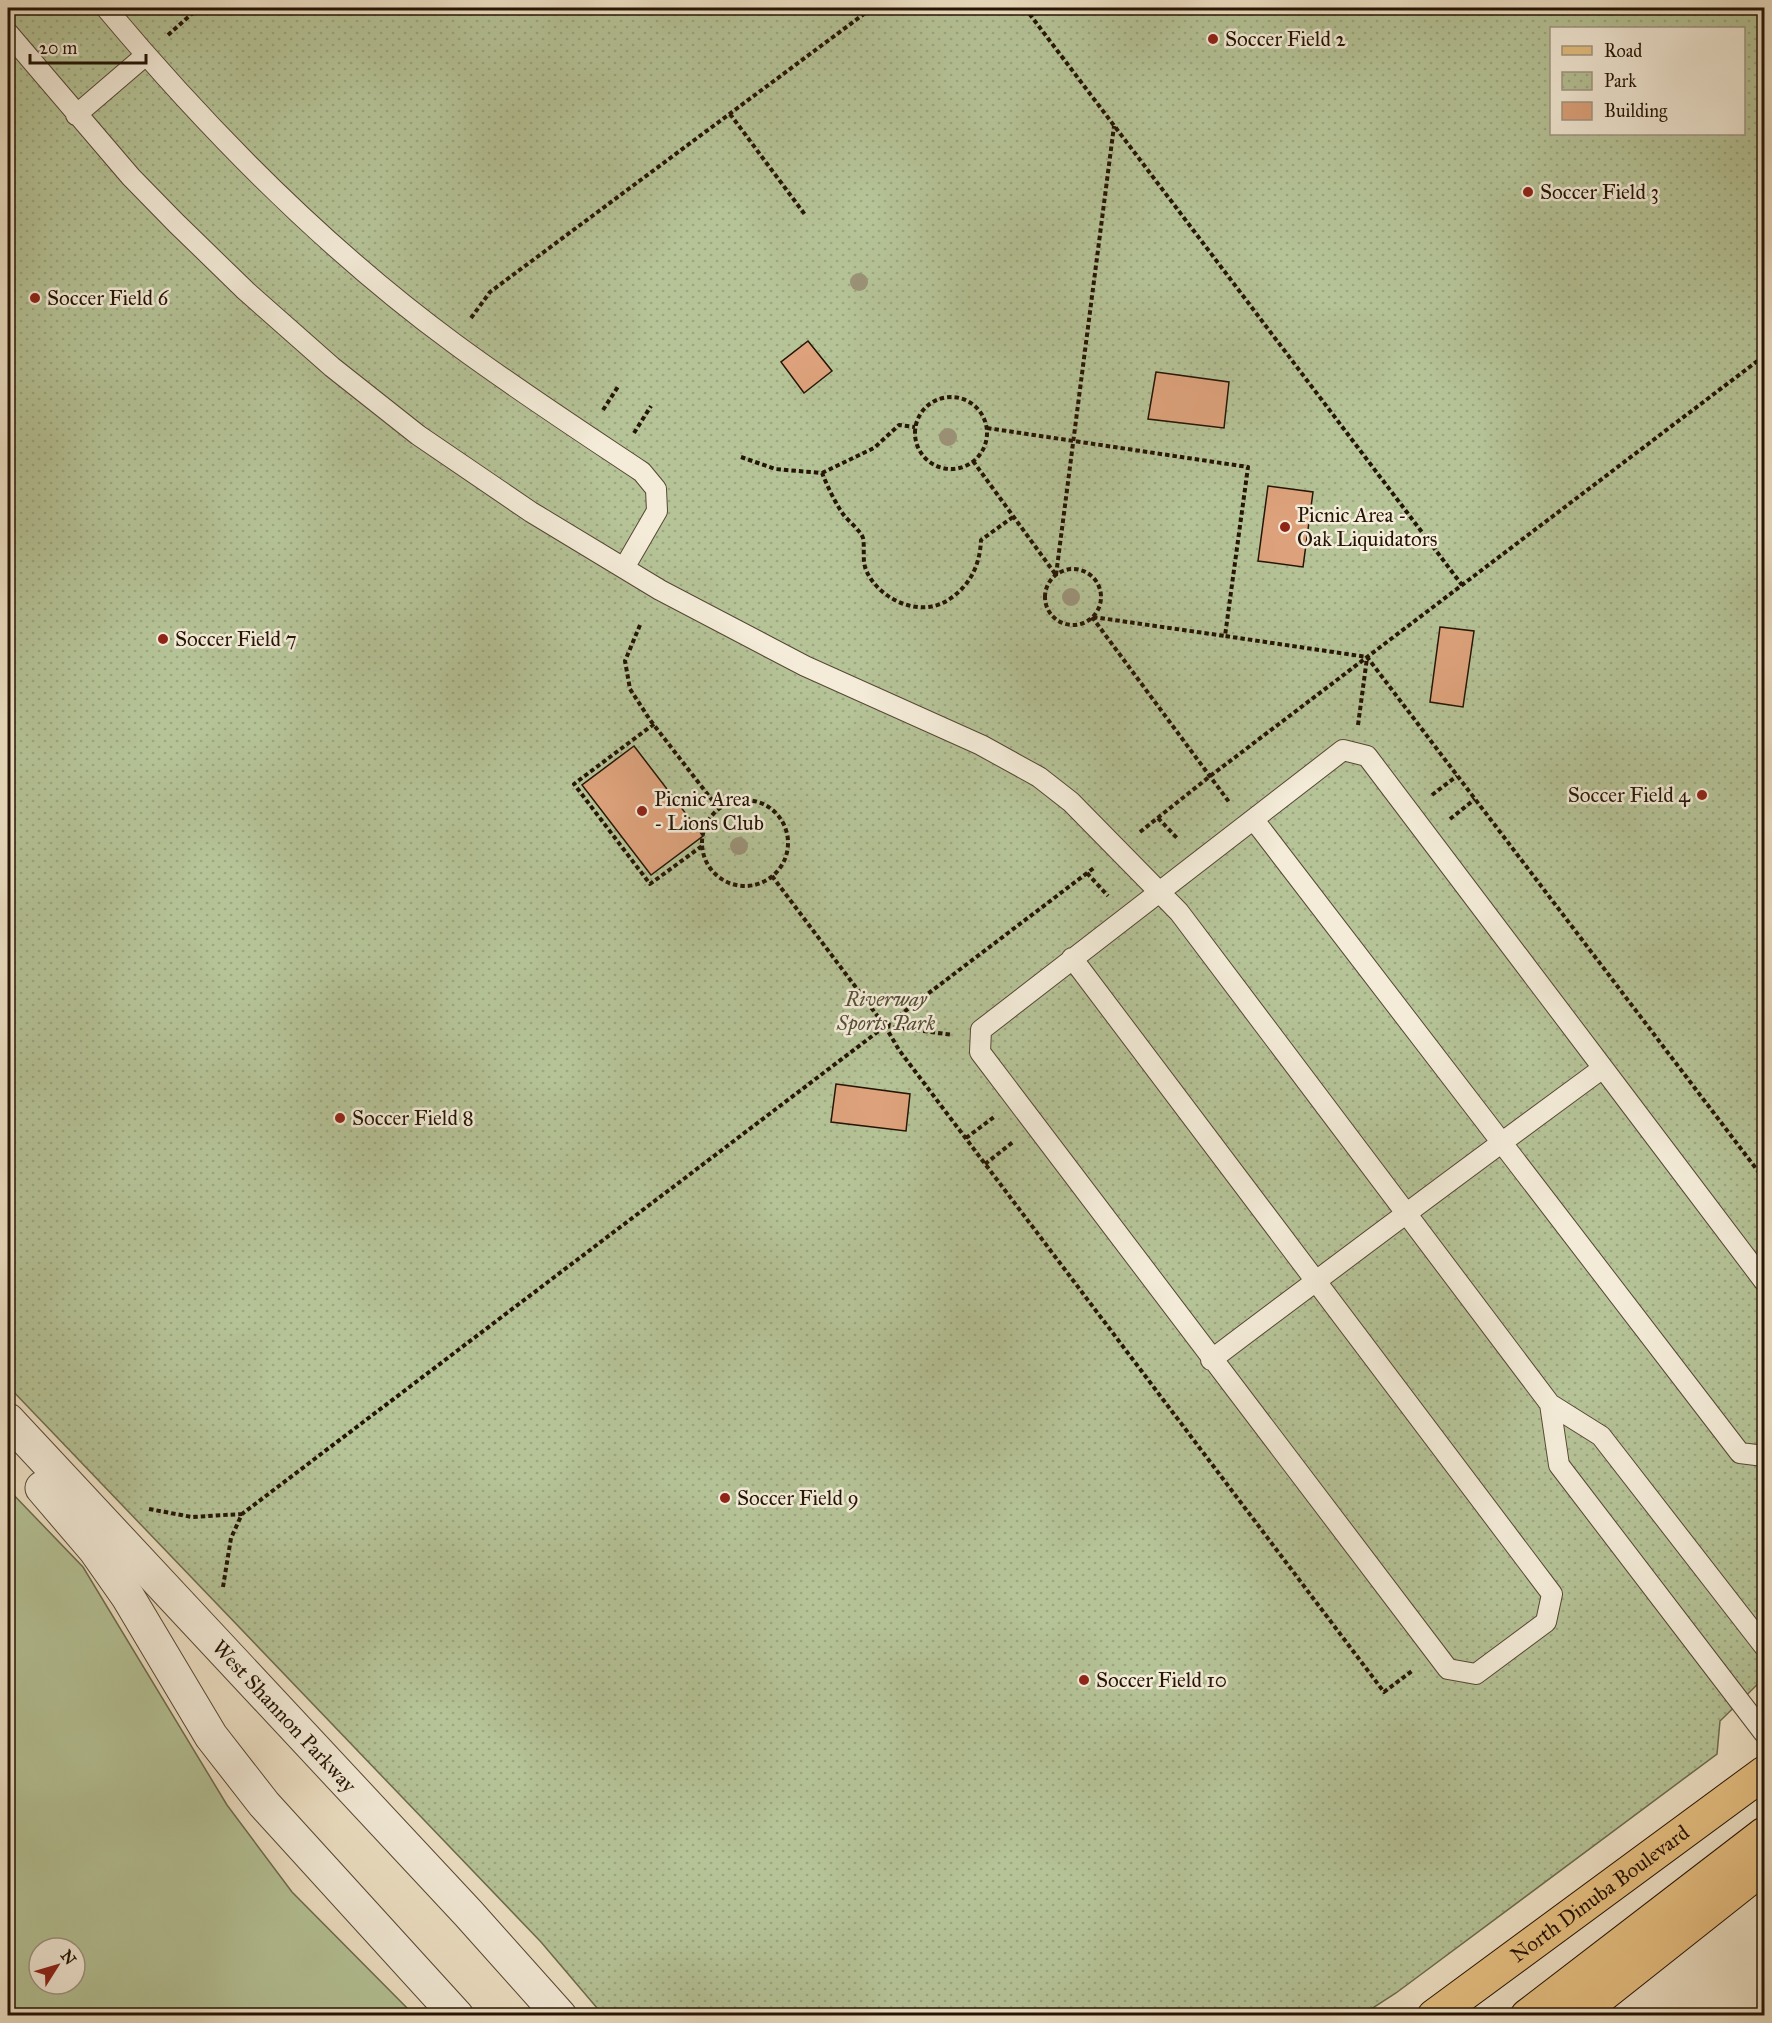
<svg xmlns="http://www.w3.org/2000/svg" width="1772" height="2023" font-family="'IM FELL Great Primer',serif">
	<defs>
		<pattern id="park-dots" width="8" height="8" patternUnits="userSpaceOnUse" patternTransform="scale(1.5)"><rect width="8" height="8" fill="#b5c397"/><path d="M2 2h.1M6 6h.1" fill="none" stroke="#9ca781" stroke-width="1.8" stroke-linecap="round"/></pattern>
	</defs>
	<rect width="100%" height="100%" fill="#eee1c5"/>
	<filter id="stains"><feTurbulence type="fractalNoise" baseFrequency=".00333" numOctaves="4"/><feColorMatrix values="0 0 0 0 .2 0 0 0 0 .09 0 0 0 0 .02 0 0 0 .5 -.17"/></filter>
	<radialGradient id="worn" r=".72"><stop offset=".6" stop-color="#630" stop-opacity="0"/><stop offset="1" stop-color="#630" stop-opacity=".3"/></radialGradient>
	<!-- grass -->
	<path fill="#b5c397" stroke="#6c6c4e" stroke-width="1.5" fill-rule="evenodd" d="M 8,1489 L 83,1567 L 227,1805 L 292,1892 L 414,2015 L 8,2015 ZM 39,1948 L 75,1948 L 75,1984 L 39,1984 Z"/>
	<!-- park -->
	<path fill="url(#park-dots)" stroke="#6c6c4e" stroke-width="1.5" fill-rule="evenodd" d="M 8,8 L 1764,8 L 1764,1678 L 1720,1721 L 1717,1754 L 1396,1993 L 1362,2015 L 603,2015 L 541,1942 L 8,1386 ZM 1552,28 L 1744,28 L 1744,134 L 1552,134 Z"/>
	<!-- building -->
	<path fill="#dda27b" stroke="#241405" stroke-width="1.5" d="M 808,341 L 832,371 L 804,393 L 781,362 Z
		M 1156,372 L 1229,382 L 1224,428 L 1148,419 Z
		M 1268,486 L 1313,492 L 1303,567 L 1258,561 Z
		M 1440,627 L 1474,631 L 1463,707 L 1430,702 Z
		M 634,746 L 703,836 L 651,875 L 582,785 Z
		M 836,1084 L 910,1094 L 906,1131 L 831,1122 Z"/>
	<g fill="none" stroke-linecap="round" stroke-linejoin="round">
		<!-- service casing -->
		<g stroke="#564735" stroke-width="22">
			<path id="service" d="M 106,8 C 210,132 324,248 455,344 C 516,389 579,430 642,472 L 656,489 L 657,511 L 624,568
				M 8,33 L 131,177 L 176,223 L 246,291 L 332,367 L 418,435 L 531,512 L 660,590 L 805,666 L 981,745 L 1039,777 L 1071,802 L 1179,912 L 1550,1404 L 1601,1436 L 1764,1646
				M 76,115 L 146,55
				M 1254,820 L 1740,1453 L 1764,1456
				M 1072,958 L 1552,1594 L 1546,1622 L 1476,1674 L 1448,1669 L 980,1052 L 981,1030 L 1343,750 L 1367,756 L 1603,1068 C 1472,1164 1341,1262 1211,1360
				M 1603,1068 L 1764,1281
				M 1550,1404 L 1559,1465 L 1764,1733"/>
		</g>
		<!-- tertiary casing -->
		<g stroke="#564735" stroke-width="35">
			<g id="tertiary">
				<path id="s1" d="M 8,1420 L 468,1913 L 560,2016"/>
				<path d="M 42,1488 L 95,1550 L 128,1597 L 211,1736 L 264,1804 L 457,2016"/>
			</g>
		</g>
		<!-- primary casing -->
		<g stroke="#241405" stroke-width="35">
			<g id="primary">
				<path id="s2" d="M 1434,2016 L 1764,1773"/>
				<path d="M 1527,2016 L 1764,1834"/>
				<path d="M 1576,2016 L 1764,1867"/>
			</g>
		</g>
		<!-- path -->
		<path stroke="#241405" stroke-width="4" stroke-dasharray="4.5 3" stroke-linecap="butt" d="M 1025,8 L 1462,585
			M 168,35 L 194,12
			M 730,114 L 806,216
			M 471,318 L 490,292 L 872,8
			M915 433a36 36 0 1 1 72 0a36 36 0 1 1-72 0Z
			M 603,410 L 619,385
			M 987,428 L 1248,467 L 1225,636 L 1367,657 L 1764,1179
			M 634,433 L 651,406
			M 741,457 L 775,469 L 822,473 C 828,487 834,501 843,514 C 848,521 861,531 863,538 C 865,548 862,560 866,570 C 879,600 922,620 951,598 C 971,584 980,564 981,540 L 1013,517
			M 973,461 L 1056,575
			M 822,473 L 874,448 L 899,425 L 915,427
			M1045 597a28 28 0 1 1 56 0a28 28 0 1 1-56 0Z
			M 1056,575 L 1114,126
			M 1092,617 L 1229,802
			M 1093,617 L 1225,636
			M 640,625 L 625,661 L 630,689 L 650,720 L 719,809
			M 654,724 L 574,784 L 650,884 L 702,846
			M 1358,725 L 1367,658
			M 1432,795 L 1457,776
			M702 843a43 43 0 1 1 86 0a43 43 0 1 1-86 0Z
			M 1158,818 L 1178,839
			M 1450,819 L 1475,799
			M 1140,832 L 1209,777 L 1764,356
			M 1087,873 L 1108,896
			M 772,876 L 885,1026 L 899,1050 L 1384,1692 L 1412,1671
			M 886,1026 L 953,1035
			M 966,1138 L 994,1117
			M 985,1164 L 1013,1142
			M 149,1509 L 192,1517 L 242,1514
			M 223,1587 L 231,1538 L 242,1514 L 1095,867"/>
		<!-- service -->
		<use href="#service" stroke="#f4ecd9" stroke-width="20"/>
		<!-- tertiary -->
		<use href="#tertiary" stroke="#f4ecd9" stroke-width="33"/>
		<!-- primary -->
		<use href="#primary" stroke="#e7c082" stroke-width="33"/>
	</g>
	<!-- trees -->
	<g fill="#9b9277">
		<circle cx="859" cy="282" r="9"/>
		<circle cx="948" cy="437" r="9"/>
		<circle cx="1071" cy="597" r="9"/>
		<circle cx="739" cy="846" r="9"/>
	</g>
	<!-- markers -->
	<g fill="#8f2418" stroke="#f4ecd9" stroke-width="2">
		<circle cx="1213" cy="39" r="6"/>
		<circle cx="1528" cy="192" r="6"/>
		<circle cx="35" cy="298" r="6"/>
		<circle cx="1285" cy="527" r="6"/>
		<circle cx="163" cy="639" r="6"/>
		<circle cx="1702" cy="795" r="6"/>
		<circle cx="642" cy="811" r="6"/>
		<circle cx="340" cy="1118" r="6"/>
		<circle cx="725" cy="1498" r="6"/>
		<circle cx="1084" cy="1680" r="6"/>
	</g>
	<g text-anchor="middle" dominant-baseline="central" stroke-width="5" stroke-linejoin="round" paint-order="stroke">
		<!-- poi labels -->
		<g font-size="21" fill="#241405" stroke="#f4ecd9" text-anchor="start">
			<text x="1225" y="39">Soccer Field 2</text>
			<text x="1540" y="192">Soccer Field 3</text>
			<text x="47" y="298">Soccer Field 6</text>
			<text x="1297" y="515">Picnic Area -<tspan x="1297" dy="24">Oak Liquidators</tspan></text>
			<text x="175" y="639">Soccer Field 7</text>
			<text x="1690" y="795" text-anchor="end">Soccer Field 4</text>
			<text x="654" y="799">Picnic Area<tspan x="654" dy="24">- Lions Club</tspan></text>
			<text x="352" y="1118">Soccer Field 8</text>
			<text x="737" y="1498">Soccer Field 9</text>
			<text x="1096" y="1680">Soccer Field 10</text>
		</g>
		<!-- park labels -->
		<g font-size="21" font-style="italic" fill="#575138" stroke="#f4ecd9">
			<text x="886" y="999">Riverway<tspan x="886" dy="24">Sports Park</tspan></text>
		</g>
		<!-- street labels -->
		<g font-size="21" fill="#241405" stroke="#f4ecd9">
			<text stroke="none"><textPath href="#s1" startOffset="405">West Shannon Parkway</textPath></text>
			<text stroke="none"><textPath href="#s2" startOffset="206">North Dinuba Boulevard</textPath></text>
		</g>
	</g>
	<!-- margin -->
	<rect width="1772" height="2023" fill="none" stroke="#eee1c5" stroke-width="30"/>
	<rect x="9" y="9" width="1754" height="2005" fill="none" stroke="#241405" stroke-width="3"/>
	<rect x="15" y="15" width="1742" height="1993" fill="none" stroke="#241405" stroke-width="1.5"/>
	<!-- legend -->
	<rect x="1550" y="27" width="195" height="108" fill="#f4ecd9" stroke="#a19684" stroke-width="1.5"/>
	<rect x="1562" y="46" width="30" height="9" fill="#e7c082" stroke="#a19684" stroke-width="1.5"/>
	<text x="1604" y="57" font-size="18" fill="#241405">Road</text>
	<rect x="1562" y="72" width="30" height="18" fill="url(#park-dots)" stroke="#a19684" stroke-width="1.5"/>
	<text x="1604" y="87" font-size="18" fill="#241405">Park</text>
	<rect x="1562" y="102" width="30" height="18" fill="#dda27b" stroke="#a19684" stroke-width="1.5"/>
	<text x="1604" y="117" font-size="18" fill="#241405">Building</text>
	<!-- north arrow -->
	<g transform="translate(57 1966) rotate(53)"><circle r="28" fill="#f4ecd9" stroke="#a19684" stroke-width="1.5"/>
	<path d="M0-4.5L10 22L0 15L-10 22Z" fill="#8f2418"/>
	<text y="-9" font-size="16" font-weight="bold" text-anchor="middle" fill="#241405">N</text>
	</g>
	<!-- scale -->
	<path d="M30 54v9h116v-9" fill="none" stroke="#241405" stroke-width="3"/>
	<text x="39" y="54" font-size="18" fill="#241405" stroke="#f4ecd9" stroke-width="4.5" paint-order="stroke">20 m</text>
	<rect width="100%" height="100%" filter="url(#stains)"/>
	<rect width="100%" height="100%" fill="url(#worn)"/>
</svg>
